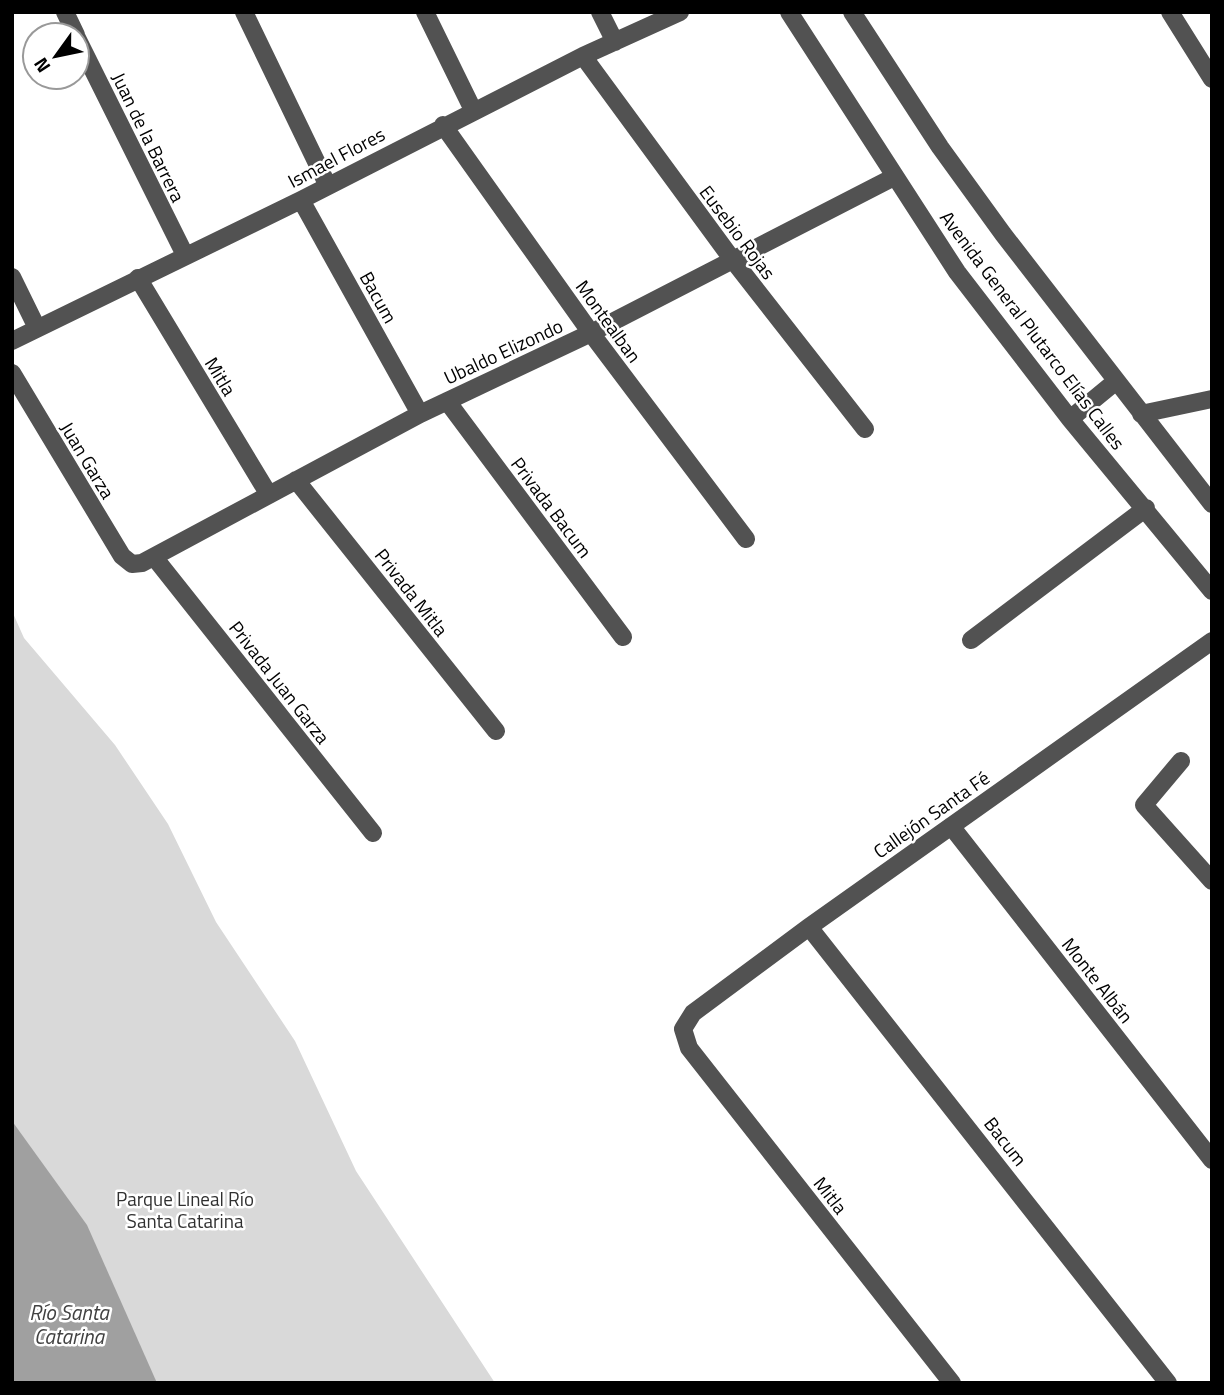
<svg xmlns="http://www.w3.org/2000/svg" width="1224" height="1395" font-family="'Titillium Web',sans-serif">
	<rect width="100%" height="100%" fill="#fff"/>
	<!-- green -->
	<path fill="#d9d9d9" d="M 12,611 L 24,638 L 115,745 L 168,824 L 216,922 L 295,1041 L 356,1171 L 495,1383 L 12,1383 Z"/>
	<!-- water -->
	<path fill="#a0a0a0" d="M 12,1121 L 87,1225 L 157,1383 L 12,1383 Z"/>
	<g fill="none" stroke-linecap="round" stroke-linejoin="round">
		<!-- minor -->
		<path stroke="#525252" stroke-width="18" d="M 65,12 L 76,35
			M 244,12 L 328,186
			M 425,12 L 473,110
			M 600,12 L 615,42
			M 789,12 L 957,272 L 1070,419 L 1212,591
			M 852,12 L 940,147 L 1003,234 L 1212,504
			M 1170,12 L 1212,79
			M 77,38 L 185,255
			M 583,56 L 732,259 L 865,429
			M 443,125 L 591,333 L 746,539
			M 301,200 L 420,414
			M 12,277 L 37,328
			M 138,278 L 269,495
			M 12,341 L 301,200 L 583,56 L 680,12
			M 12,373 L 122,556 L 132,564 L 142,563 L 420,414 L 591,333 L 894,177
			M 447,401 L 623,637
			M 1141,414 L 1212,399
			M 1070,419 L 1115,382
			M 296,480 L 496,731
			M 154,557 L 373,833
			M 971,640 L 1146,508
			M 1181,761 L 1144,805 L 1212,881
			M 951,826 L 1212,1160
			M 809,927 L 1168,1383
			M 952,1383 L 689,1048 L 683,1029 L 693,1013 L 809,927 L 1212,641"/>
	</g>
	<g text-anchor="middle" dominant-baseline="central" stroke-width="5" stroke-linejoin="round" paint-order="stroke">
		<!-- street labels -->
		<g font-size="19" fill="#000" stroke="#fff">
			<text transform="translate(149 137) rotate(64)">Juan de la Barrera</text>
			<text transform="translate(336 157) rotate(-28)">Ismael Flores</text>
			<text transform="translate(738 232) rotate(53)">Eusebio Rojas</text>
			<text transform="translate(379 297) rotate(61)">Bacum</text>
			<text transform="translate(609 321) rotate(54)">Montealban</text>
			<text transform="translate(1033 330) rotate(53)">Avenida General Plutarco Elías Calles</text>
			<text transform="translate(503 351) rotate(-25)">Ubaldo Elizondo</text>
			<text transform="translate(221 376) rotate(59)">Mitla</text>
			<text transform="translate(88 460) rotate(59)">Juan Garza</text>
			<text transform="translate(552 507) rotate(53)">Privada Bacum</text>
			<text transform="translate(412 592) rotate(52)">Privada Mitla</text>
			<text transform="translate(280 682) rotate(52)">Privada Juan Garza</text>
			<text transform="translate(931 814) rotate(-35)">Callejón Santa Fé</text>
			<text transform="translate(1098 980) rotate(52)">Monte Albán</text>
			<text transform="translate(1006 1141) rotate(52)">Bacum</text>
			<text transform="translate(831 1195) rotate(52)">Mitla</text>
		</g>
		<!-- park labels -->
		<g font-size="19" fill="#303030" stroke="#fff">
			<text x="185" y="1198">Parque Lineal Río<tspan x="185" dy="22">Santa Catarina</tspan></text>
		</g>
		<!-- water labels -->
		<g font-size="21" font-style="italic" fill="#414141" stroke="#fff">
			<text x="69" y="1312">Río Santa<tspan x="69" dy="24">Catarina</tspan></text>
		</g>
	</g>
	<!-- border -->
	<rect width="1224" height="1395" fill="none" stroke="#000000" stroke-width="28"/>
	<!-- north arrow -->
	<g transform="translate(56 56) rotate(237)"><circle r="33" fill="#ffffff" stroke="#999999" stroke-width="2"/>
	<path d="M0-5L12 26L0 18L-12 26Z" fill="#000000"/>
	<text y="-10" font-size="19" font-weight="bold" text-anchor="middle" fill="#000000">N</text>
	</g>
</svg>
